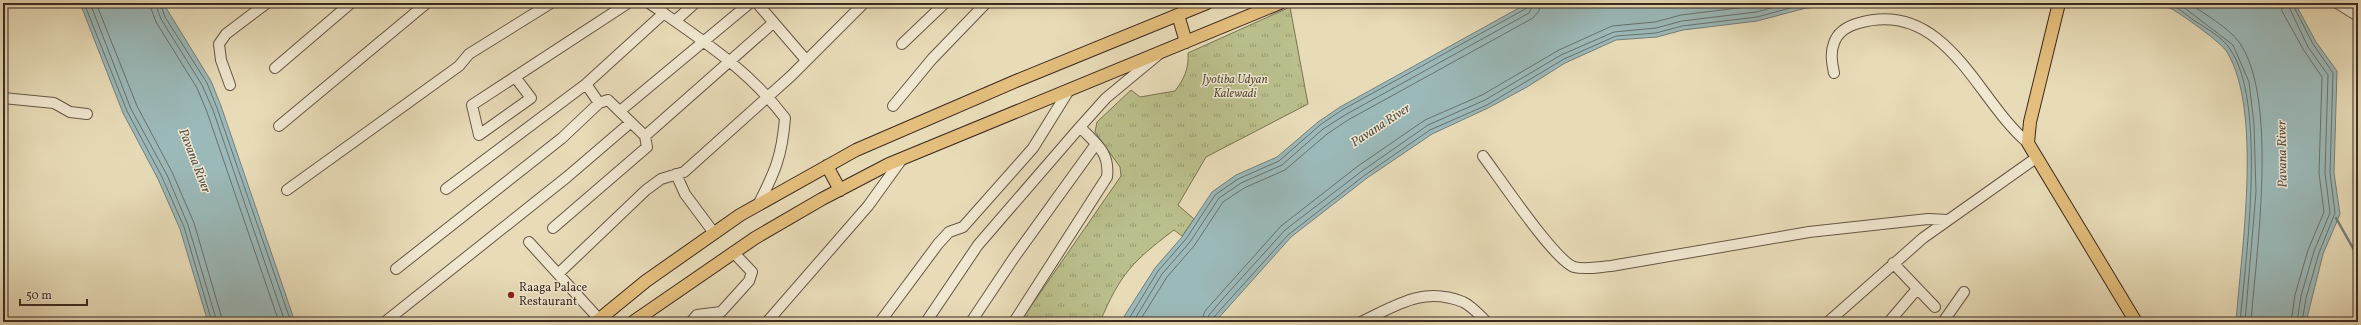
<svg xmlns="http://www.w3.org/2000/svg" width="2361" height="325" font-family="Vollkorn,serif">
	<defs>
		<pattern id="grass-tufts" width="24" height="20" patternUnits="userSpaceOnUse"><rect width="24" height="20" fill="#babf8b"/><path d="M3 7l-1-3M5 7V3M7 7l1-3M15 17l-1-3M17 17v-4M19 17l1-3" fill="none" stroke="#989b71"/></pattern>
	</defs>
	<rect width="100%" height="100%" fill="#e8dcb8"/>
	<filter id="stains"><feTurbulence type="fractalNoise" baseFrequency=".005" numOctaves="4"/><feColorMatrix values="0 0 0 0 .2 0 0 0 0 .09 0 0 0 0 .02 0 0 0 .5 -.17"/></filter>
	<radialGradient id="worn" r=".72"><stop offset=".6" stop-color="#630" stop-opacity="0"/><stop offset="1" stop-color="#630" stop-opacity=".3"/></radialGradient>
	<!-- grass -->
	<path fill="url(#grass-tufts)" stroke="#7a7456" d="M 1290,7 L 1308,104 L 1206,157 L 1178,205 L 1194,219 L 1182,236 L 1174,230 C 1133,261 1120,274 1100,322 L 1020,322 L 1121,176 L 1120,167 L 1095,132 L 1097,122 L 1131,90 L 1140,97 L 1175,91 C 1184,79 1189,69 1188,53 Z"/>
	<!-- water -->
	<path fill="#9bb9b9" stroke="#747f7c" d="M 80,3 L 163,3 L 211,81 L 221,106 L 295,322 L 208,322 L 180,229 L 158,179 L 123,113 Z
		M 1528,3 L 1873,3 L 1806,8 L 1757,21 L 1683,30 L 1657,37 L 1616,40 L 1565,63 L 1527,87 L 1488,108 L 1432,134 L 1367,178 L 1291,237 L 1215,322 L 1123,322 L 1125,315 L 1155,268 L 1182,237 L 1212,192 L 1236,175 L 1277,157 L 1318,122 L 1340,107 Z
		M 2152,3 L 2295,3 L 2316,42 L 2337,71 L 2334,173 L 2340,214 L 2323,254 L 2306,322 L 2236,322 C 2241,253 2263,111 2227,52 C 2222,43 2180,13 2170,8 C 2164,6 2158,5 2152,3 Z"/>
	<g fill="none" stroke-linecap="round" stroke-linejoin="round">
		<!-- shore -->
		<path stroke="#6a716d" stroke-width="1" d="M 84,3 L 127,111 L 162,177 L 184,227 L 212,322
			M 90,3 L 131,109 L 167,175 L 188,225 L 217,322
			M 96,3 L 137,106 L 172,172 L 194,223 L 223,322
			M 149,3 L 156,22 L 197,88 L 207,112 L 279,322
			M 155,3 L 161,19 L 202,85 L 213,110 L 285,322
			M 160,3 L 165,17 L 207,83 L 217,108 L 291,322
			M 2167,3 C 2177,6 2186,15 2195,21 C 2206,28 2223,38 2230,49 C 2267,102 2246,258 2240,322
			M 2178,3 L 2233,45 L 2249,82 L 2254,124 L 2256,192 L 2245,322
			M 2189,3 C 2203,13 2229,28 2239,42 C 2279,98 2256,254 2251,322
			M 2281,3 L 2282,11 L 2303,49 L 2322,77 L 2319,173 L 2324,212 L 2308,250 L 2295,295 L 2291,322
			M 2287,3 L 2308,47 L 2328,75 L 2325,173 L 2330,213 L 2314,251 L 2301,296 L 2297,322
			M 2292,3 L 2313,44 L 2333,73 L 2330,173 L 2335,213 L 2319,253 L 2306,298 L 2302,322
			M 1127,322 L 1158,271 L 1186,239 L 1215,195 L 1238,179 L 1279,161 L 1320,125 L 1342,110 L 1527,8 L 1529,3
			M 1133,322 L 1162,274 L 1190,242 L 1219,198 L 1241,183 L 1282,165 L 1323,129 L 1345,115 L 1529,13 L 1534,3
			M 1139,322 L 1167,277 L 1194,246 L 1223,202 L 1244,188 L 1285,170 L 1327,134 L 1348,120 L 1533,18 L 1539,11 L 1540,3
			M 1201,322 L 1205,311 L 1281,226 L 1358,166 L 1425,120 L 1482,95 L 1559,50 L 1612,26 L 1655,22 L 1681,15 L 1754,6 L 1767,3
			M 1207,322 L 1209,315 L 1227,294 L 1285,230 L 1362,171 L 1428,125 L 1485,100 L 1561,55 L 1614,32 L 1656,28 L 1682,21 L 1756,12 L 1789,3
			M 1212,322 L 1213,318 L 1288,235 L 1365,175 L 1430,130 L 1487,105 L 1564,59 L 1616,36 L 1656,33 L 1682,26 L 1757,17 L 1805,4 L 1824,3"/>
		<!-- stream -->
		<path stroke="#747f7c" stroke-width="2.5" d="M 2336,218 L 2358,257"/>
		<!-- minor casing -->
		<g stroke="#665647" stroke-width="12">
			<path id="minor" d="M 649,3 C 699,38 748,69 785,118 C 782,156 775,172 758,205
				M 757,3 L 806,60
				M 2337,3 L 2358,16
				M 675,21 L 695,3
				M 902,44 L 945,3
				M 275,68 L 351,3
				M 1834,73 C 1832,63 1830,53 1834,43 C 1838,31 1848,26 1859,23 C 1887,15 1913,20 1936,38 C 1973,67 1993,113 2028,143
				M 515,77 L 531,98 L 479,135 L 472,105 L 628,3
				M 586,84 L 599,103
				M 230,85 L 221,60 L 219,44 L 226,34 L 267,3
				M 3,98 L 54,103 L 70,112 L 87,114
				M 893,106 L 932,59 L 986,3
				M 620,111 L 750,3
				M 279,126 L 427,3
				M 645,136 L 773,23
				M 1483,156 C 1499,177 1554,260 1574,267 C 1585,270 1599,267 1611,266 L 1809,232 L 1928,219 L 1948,220
				M 676,174 L 685,194 L 714,233
				M 446,189 L 586,84 L 664,13
				M 287,190 L 459,66 L 469,54 L 551,3
				M 529,242 L 599,319 L 592,321
				M 1893,263 L 1935,307
				M 396,269 L 562,138 L 599,103 L 608,100 L 645,136 L 647,147 L 553,228
				M 558,274 L 646,190 L 661,179 L 684,172 L 791,76 L 864,3
				M 385,322 L 567,177 L 630,123
				M 691,322 L 697,315 L 721,312 L 749,281 L 752,272 L 733,252
				M 767,322 L 868,206 L 902,159
				M 880,322 L 938,244 L 949,232 L 963,227 L 1033,148 L 1069,90
				M 926,322 L 978,245 L 1080,127
				M 971,322 L 1013,259 L 1096,144
				M 1014,322 L 1107,177 C 1110,152 1096,144 1080,127 L 1106,98 L 1158,55
				M 1361,322 C 1397,305 1423,286 1463,302 C 1472,306 1480,316 1487,322
				M 1828,322 L 1923,238 L 2036,158
				M 1889,322 L 1917,289
				M 1943,322 L 1964,292"/>
		</g>
		<!-- major casing -->
		<g stroke="#3a2921" stroke-width="14">
			<path id="major" d="M 2059,3 L 2030,122 L 2028,143 L 2136,322
				M 1178,15 L 1186,42
				M 827,166 L 840,190
				M 596,322 L 646,281 L 740,215 L 856,150 L 1016,81 L 1207,3
				M 633,322 L 755,238 L 822,199 L 889,164 L 1280,3"/>
		</g>
		<!-- minor -->
		<use href="#minor" stroke="#f0e8d1" stroke-width="10"/>
		<!-- major -->
		<use href="#major" stroke="#e4be7c" stroke-width="12"/>
	</g>
	<!-- markers -->
	<circle fill="#8f2418" stroke="#f0e8d1" stroke-width="1.5" cx="511" cy="295" r="4"/>
	<g text-anchor="middle" dominant-baseline="central" stroke-width="3" stroke-linejoin="round" paint-order="stroke">
		<!-- park labels -->
		<g font-size="12" font-style="italic" fill="#5a4e3c" stroke="#f0e8d1">
			<text x="1235" y="80">Jyotiba Udyan<tspan x="1235" dy="14">Kalewadi</tspan></text>
		</g>
		<!-- poi labels -->
		<g font-size="12" fill="#3a2921" stroke="#f0e8d1" text-anchor="start">
			<text x="519" y="288">Raaga Palace<tspan x="519" dy="14">Restaurant</tspan></text>
		</g>
		<!-- water labels -->
		<g font-size="13" font-style="italic" fill="#524d47" stroke="#f0e8d1">
			<text transform="translate(1381 126) rotate(-33)">Pavana River</text>
			<text transform="translate(2283 154) rotate(-91)">Pavana River</text>
			<text transform="translate(194 161) rotate(69)">Pavana River</text>
		</g>
	</g>
	<!-- margin -->
	<rect width="2361" height="325" fill="none" stroke="#e8dcb8" stroke-width="16"/>
	<rect x="4" y="4" width="2353" height="317" fill="none" stroke="#3a2921" stroke-width="2"/>
	<rect x="8" y="8" width="2345" height="309" fill="none" stroke="#3a2921"/>
	<!-- scale -->
	<path d="M20 299v6h67v-6" fill="none" stroke="#3a2921" stroke-width="2"/>
	<text x="26" y="299" font-size="12" fill="#3a2921" stroke="#f0e8d1" stroke-width="3" paint-order="stroke">50 m</text>
	<rect width="100%" height="100%" filter="url(#stains)"/>
	<rect width="100%" height="100%" fill="url(#worn)"/>
</svg>
